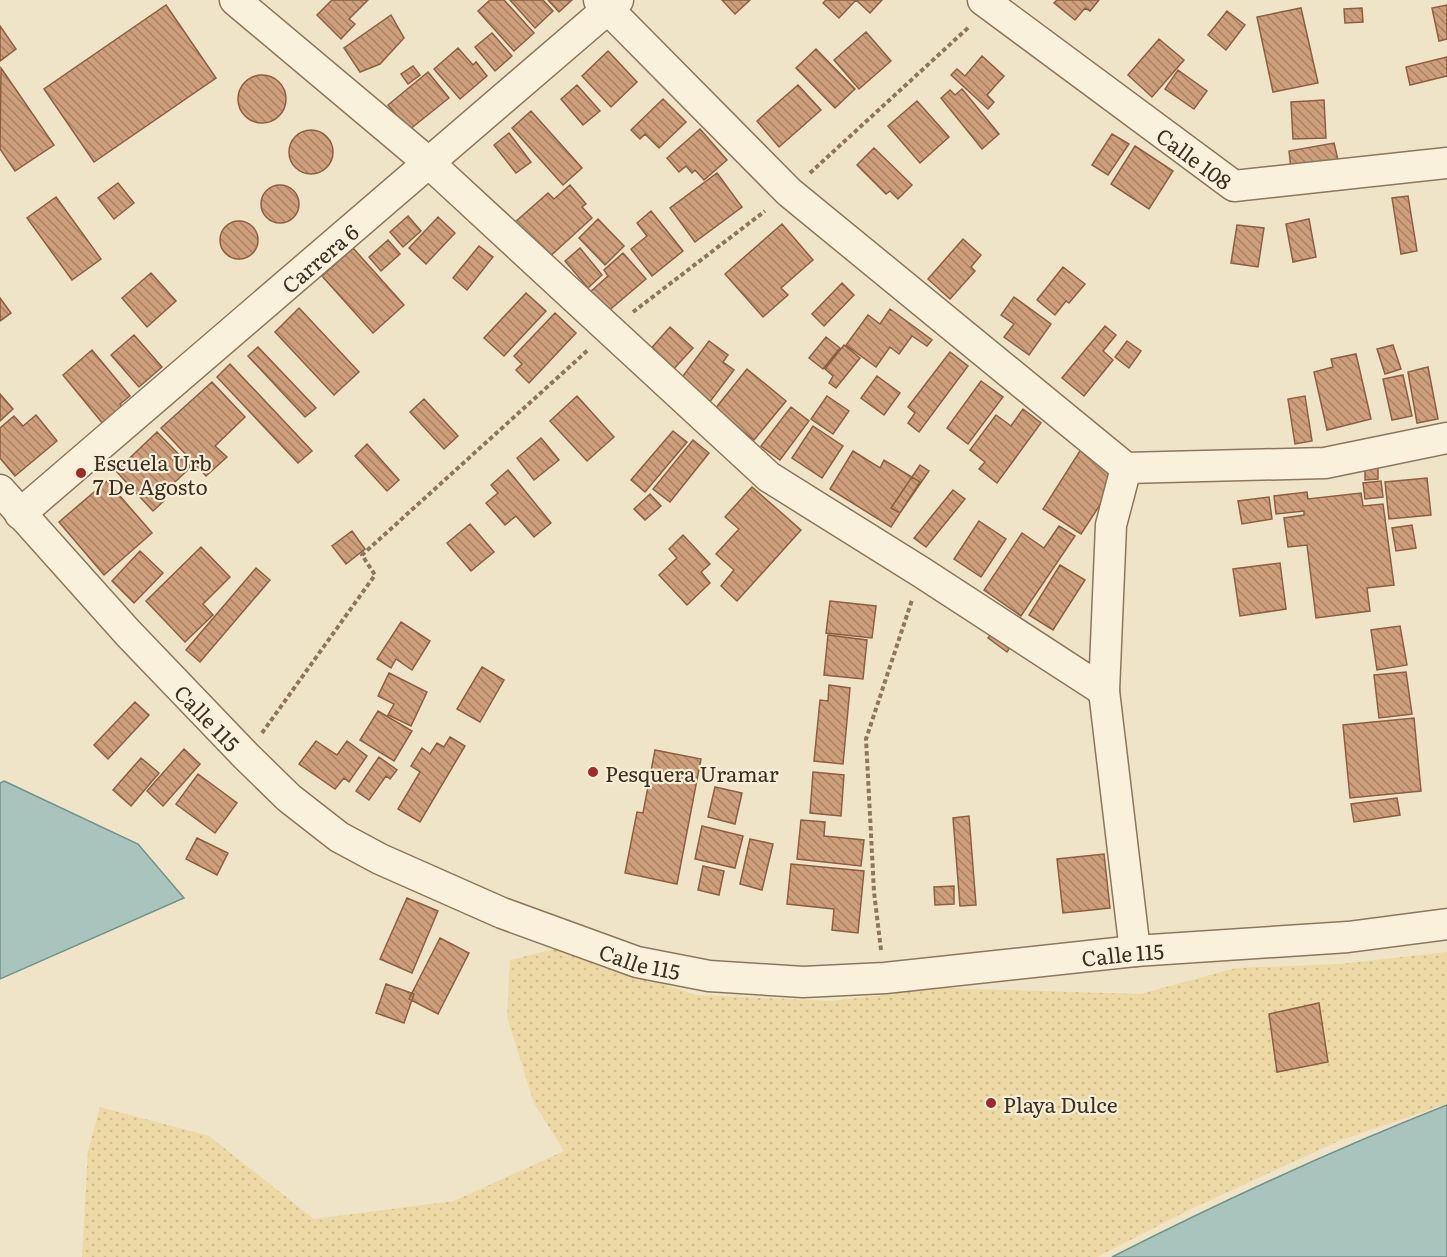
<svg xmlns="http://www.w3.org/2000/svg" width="1447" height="1257" font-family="Literata,serif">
	<defs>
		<pattern id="sand-dots" width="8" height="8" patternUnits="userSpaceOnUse" patternTransform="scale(1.5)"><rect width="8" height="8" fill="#ecd9a5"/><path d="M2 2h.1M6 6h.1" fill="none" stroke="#cbbb8e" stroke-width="1.8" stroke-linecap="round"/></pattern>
		<pattern id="building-back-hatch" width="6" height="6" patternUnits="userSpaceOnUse" patternTransform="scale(1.5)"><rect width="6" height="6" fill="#cf9f7d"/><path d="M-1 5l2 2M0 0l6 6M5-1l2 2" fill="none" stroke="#a98266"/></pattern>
	</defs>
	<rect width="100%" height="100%" fill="#f0e4c8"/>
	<!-- sand -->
	<path fill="url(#sand-dots)" d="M 556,949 L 696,995 L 832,1001 L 941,988 L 1140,994 L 1236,968 L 1339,964 L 1447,952 L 1447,1104 L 1341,1140 L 1193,1208 L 1097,1257 L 82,1257 L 88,1151 L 100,1107 L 209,1136 L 314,1219 L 454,1201 L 564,1151 L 534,1103 L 507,1017 L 510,960 Z"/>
	<!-- water -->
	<path fill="#a9c4bc" stroke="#6f938a" stroke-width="1.5" d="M 4,781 L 138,844 L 184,898 L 0,979 L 0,783 Z
		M 1447,1105 L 1447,1257 L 1112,1257 C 1222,1201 1333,1150 1447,1105 Z"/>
	<!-- building -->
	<path fill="url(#building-back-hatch)" stroke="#8d5f41" stroke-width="1.5" d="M 332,0 L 368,0 L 349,19 L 355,24 L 341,39 L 317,15 Z
		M 490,0 L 504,0 L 534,33 L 514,51 L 478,11 Z
		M 510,0 L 543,0 L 553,11 L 535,28 Z
		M 548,0 L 572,0 L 559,12 Z
		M 722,0 L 750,0 L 735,14 Z
		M 826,0 L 856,0 L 839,18 L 823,3 Z
		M 856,0 L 882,0 L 870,13 Z
		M 1057,0 L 1099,0 L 1090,11 L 1085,8 L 1075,20 L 1054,3 Z
		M 166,5 L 216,78 L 94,162 L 44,89 Z
		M 1447,5 L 1447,39 L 1439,41 L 1432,8 Z
		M 1301,8 L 1318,83 L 1273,92 L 1257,17 Z
		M 1362,8 L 1363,22 L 1345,23 L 1344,9 Z
		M 1227,11 L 1245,25 L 1226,50 L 1208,35 Z
		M 391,15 L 404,38 L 380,64 L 360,72 L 344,48 Z
		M 0,26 L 16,49 L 0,61 Z
		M 866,32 L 891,61 L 859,89 L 834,60 Z
		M 492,33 L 512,56 L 495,71 L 475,47 Z
		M 1159,39 L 1184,60 L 1152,97 L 1128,75 Z
		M 458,48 L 473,65 L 476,62 L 487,76 L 460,99 L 434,69 Z
		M 816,49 L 855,89 L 835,108 L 796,68 Z
		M 608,51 L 637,82 L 611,107 L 582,76 Z
		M 982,56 L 1004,76 L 987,95 L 994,102 L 988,109 L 951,75 L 957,69 L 965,76 Z
		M 1447,57 L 1447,76 L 1410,85 L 1406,67 Z
		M 413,66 L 420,75 L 408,84 L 401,74 Z
		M 1,68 L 54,145 L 15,171 L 0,149 Z
		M 1178,70 L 1207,91 L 1194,109 L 1165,89 Z
		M 428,72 L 449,98 L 409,130 L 388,105 Z
		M238 99a24 24 0 1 1 48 0a24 24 0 1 1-48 0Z
		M 577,85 L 600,111 L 583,125 L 561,99 Z
		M 798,85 L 821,110 L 779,147 L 757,121 Z
		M 962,89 L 999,134 L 982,149 L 941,98 L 950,90 L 955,95 Z
		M 663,99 L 686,122 L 659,148 L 645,134 L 640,139 L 631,130 Z
		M 1324,100 L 1326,138 L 1293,139 L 1291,102 Z
		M 917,101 L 949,137 L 920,163 L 888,126 Z
		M 531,111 L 582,168 L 563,185 L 512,128 Z
		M 700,129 L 727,160 L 704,180 L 695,170 L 692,173 L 686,166 L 679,172 L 667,158 Z
		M289 152a22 22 0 1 1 44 0a22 22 0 1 1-44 0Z
		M 509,133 L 531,162 L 516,173 L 494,145 Z
		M 1112,134 L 1129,144 L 1108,175 L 1092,165 Z
		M 1334,143 L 1338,160 L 1291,168 L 1289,151 Z
		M 1135,146 L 1173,171 L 1149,209 L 1111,184 Z
		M 874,148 L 912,185 L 898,199 L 890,191 L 886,194 L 857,165 Z
		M 717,173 L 742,207 L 695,242 L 670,208 Z
		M 118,183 L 134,203 L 114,219 L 98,198 Z
		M261 204a19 19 0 1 1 38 0a19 19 0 1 1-38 0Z
		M 570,185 L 586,204 L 582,207 L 592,218 L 546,260 L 514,223 L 548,193 L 554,199 Z
		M 1408,196 L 1417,251 L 1401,254 L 1392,198 Z
		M 56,197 L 101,259 L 72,280 L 27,218 Z
		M 651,211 L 683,251 L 652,276 L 631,249 L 647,236 L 637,223 Z
		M 408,216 L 421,231 L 403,247 L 390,232 Z
		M 438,217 L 455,233 L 426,264 L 409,248 Z
		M 598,219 L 624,246 L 605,265 L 579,238 Z
		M 1309,219 L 1316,257 L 1293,262 L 1286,224 Z
		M220 240a19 19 0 1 1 38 0a19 19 0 1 1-38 0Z
		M 782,224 L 813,260 L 781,288 L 788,295 L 763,317 L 725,274 Z
		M 1237,225 L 1264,228 L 1258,267 L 1231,263 Z
		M 963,239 L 981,255 L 971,267 L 975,271 L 950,299 L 928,279 Z
		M 388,240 L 400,254 L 381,271 L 369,257 Z
		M 479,246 L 493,257 L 467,290 L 453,278 Z
		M 353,248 L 404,305 L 373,333 L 322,276 Z
		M 580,248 L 602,275 L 588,288 L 565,261 Z
		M 623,253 L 646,279 L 606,313 L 589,293 L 608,276 L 604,270 Z
		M 1063,267 L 1085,284 L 1069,303 L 1066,301 L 1055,315 L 1037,300 Z
		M 151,273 L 176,301 L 147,327 L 122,298 Z
		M 842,283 L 854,295 L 824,326 L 812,314 Z
		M 526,293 L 546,311 L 504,356 L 484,338 Z
		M 1014,297 L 1051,324 L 1029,355 L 1004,337 L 1014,324 L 1001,315 Z
		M 0,298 L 11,313 L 0,321 Z
		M 299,308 L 359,372 L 334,395 L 275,332 Z
		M 890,309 L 932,340 L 927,346 L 912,336 L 899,354 L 890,347 L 876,367 L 846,345 L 868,315 L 880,324 Z
		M 555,313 L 576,333 L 529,383 L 516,370 L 522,364 L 514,356 Z
		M 1105,326 L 1116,335 L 1103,351 L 1113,360 L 1084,396 L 1062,378 Z
		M 670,327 L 693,348 L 669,374 L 647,353 Z
		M 134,335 L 162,367 L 139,387 L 111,355 Z
		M 826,337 L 840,348 L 823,369 L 809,358 Z
		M 709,341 L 728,355 L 723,362 L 734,370 L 709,403 L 680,380 Z
		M 1127,341 L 1141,351 L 1129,368 L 1115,357 Z
		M 844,345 L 860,358 L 836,388 L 829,383 L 833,376 L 825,369 Z
		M 1393,345 L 1401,369 L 1385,374 L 1377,349 Z
		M 258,347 L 316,408 L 305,417 L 248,356 Z
		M 92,350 L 130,396 L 120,404 L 128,413 L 108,430 L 63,375 Z
		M 950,352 L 968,366 L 919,432 L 908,423 L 915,413 L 908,407 Z
		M 1356,354 L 1371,419 L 1327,430 L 1314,372 L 1333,367 L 1331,359 Z
		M 230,364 L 312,451 L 298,463 L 217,377 Z
		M 1428,367 L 1438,419 L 1417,423 L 1408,372 Z
		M 747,369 L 786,401 L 754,440 L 715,409 Z
		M 1403,375 L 1412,416 L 1392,420 L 1383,379 Z
		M 877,376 L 900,393 L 884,415 L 861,398 Z
		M 981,381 L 1003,397 L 968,444 L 947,428 Z
		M 212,382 L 245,417 L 215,446 L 227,457 L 206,476 L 161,428 Z
		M 0,394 L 13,409 L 0,421 Z
		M 577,396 L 614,437 L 587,461 L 550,421 Z
		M 827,396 L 849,411 L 833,434 L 811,419 Z
		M 1305,396 L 1312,441 L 1295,444 L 1288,399 Z
		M 424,399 L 458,436 L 444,449 L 410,412 Z
		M 791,407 L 809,421 L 780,460 L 761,446 Z
		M 1023,409 L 1041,423 L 997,483 L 979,469 L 985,462 L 970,450 L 996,415 L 1011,426 Z
		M 36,415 L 57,441 L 15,476 L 0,458 L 0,428 L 14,416 L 23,426 Z
		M 813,426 L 843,446 L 822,478 L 792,458 Z
		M 673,431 L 687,442 L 645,492 L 631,480 Z
		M 157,432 L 191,467 L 161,495 L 165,500 L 153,511 L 116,471 Z
		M 541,438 L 559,460 L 534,480 L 517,458 Z
		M 693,440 L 709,453 L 670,502 L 653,489 Z
		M 1085,443 L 1124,468 L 1081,534 L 1043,509 Z
		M 367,444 L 399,480 L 387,491 L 355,456 Z
		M 853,451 L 880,468 L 884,460 L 920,482 L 891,527 L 830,489 Z
		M 920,465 L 929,471 L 900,513 L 891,508 Z
		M 1365,466 L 1378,466 L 1378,479 L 1365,480 Z
		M 508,470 L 551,523 L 534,537 L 516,516 L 505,525 L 486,503 L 498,493 L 491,485 Z
		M 1427,478 L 1431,515 L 1389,519 L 1385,482 Z
		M 107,481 L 152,533 L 104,575 L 59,522 Z
		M 1381,481 L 1383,497 L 1365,499 L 1363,483 Z
		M 752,487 L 801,530 L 737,601 L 721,586 L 734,570 L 716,554 L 739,529 L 725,517 Z
		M 953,490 L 965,499 L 926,547 L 914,538 Z
		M 1307,492 L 1308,499 L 1361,493 L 1363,506 L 1383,504 L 1394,585 L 1367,588 L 1370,611 L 1316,618 L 1307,545 L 1288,547 L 1284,518 L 1304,515 L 1304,511 L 1276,514 L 1274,496 Z
		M 650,494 L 661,506 L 645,520 L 634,509 Z
		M 1269,497 L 1272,519 L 1242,524 L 1238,501 Z
		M 979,521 L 1006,539 L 981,577 L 954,559 Z
		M 470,524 L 494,552 L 471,571 L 447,543 Z
		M 1412,525 L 1416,548 L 1396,551 L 1392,528 Z
		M 1059,526 L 1075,536 L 1021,616 L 984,590 L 1022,533 L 1044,548 Z
		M 352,531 L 365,549 L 346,564 L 332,546 Z
		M 683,535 L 710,564 L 701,572 L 710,583 L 687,605 L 659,575 L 677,558 L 669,549 Z
		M 201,547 L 230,577 L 203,604 L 213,615 L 185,642 L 146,601 Z
		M 140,551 L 163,573 L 134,603 L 112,581 Z
		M 1280,563 L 1286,609 L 1240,616 L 1233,569 Z
		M 1060,565 L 1085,580 L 1053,630 L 1029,615 Z
		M 256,568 L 270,580 L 200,662 L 186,650 Z
		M 830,601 L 876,606 L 872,638 L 826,633 Z
		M 401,622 L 430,641 L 412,670 L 396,659 L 391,668 L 377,659 Z
		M 1400,626 L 1407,665 L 1377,670 L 1371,630 Z
		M 995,630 L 1013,643 L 1007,652 L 988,638 Z
		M 828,635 L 867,640 L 863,679 L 824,675 Z
		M 482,667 L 504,680 L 480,722 L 457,709 Z
		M 1406,672 L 1412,714 L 1379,718 L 1374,675 Z
		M 389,673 L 427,692 L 411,726 L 388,715 L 394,704 L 378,696 Z
		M 829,685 L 850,688 L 843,764 L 814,761 L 820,700 L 828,701 Z
		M 135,702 L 149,715 L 108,759 L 94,745 Z
		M 378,711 L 412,731 L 394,761 L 360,740 Z
		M 1414,718 L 1421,791 L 1350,798 L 1343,725 Z
		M 450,737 L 465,746 L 420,822 L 398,809 L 420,772 L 411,766 L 422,748 L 430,754 L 437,743 L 444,747 Z
		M 316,741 L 337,755 L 347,741 L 367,756 L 349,782 L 344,778 L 335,789 L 299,764 Z
		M 184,749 L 200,764 L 163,806 L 147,791 Z
		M 655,750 L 701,759 L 677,884 L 625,873 L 637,812 L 643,813 Z
		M 379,757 L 397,770 L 390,779 L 386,776 L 369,800 L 356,791 Z
		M 141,758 L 159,773 L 131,806 L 113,790 Z
		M 813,772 L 844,775 L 841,816 L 810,813 Z
		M 198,774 L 237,803 L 215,833 L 176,804 Z
		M 715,787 L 742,793 L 735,824 L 708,817 Z
		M 1397,798 L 1400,815 L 1354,822 L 1351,804 Z
		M 969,816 L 976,905 L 960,906 L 953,818 Z
		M 801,820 L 825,822 L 824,836 L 864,840 L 861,866 L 797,859 Z
		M 702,826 L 743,836 L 735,868 L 695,859 Z
		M 197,838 L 228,853 L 217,875 L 186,859 Z
		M 750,839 L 773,844 L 762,890 L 740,884 Z
		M 1104,854 L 1110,908 L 1063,913 L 1057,859 Z
		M 791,864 L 864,871 L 858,933 L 832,930 L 834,909 L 787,904 Z
		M 703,866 L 724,871 L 719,895 L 698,890 Z
		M 954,886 L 954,904 L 935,905 L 934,887 Z
		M 407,898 L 438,911 L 412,973 L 380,959 Z
		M 440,938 L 469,953 L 438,1014 L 409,999 Z
		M 386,984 L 414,994 L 404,1023 L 376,1013 Z
		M 1319,1003 L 1328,1062 L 1277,1072 L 1269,1014 Z"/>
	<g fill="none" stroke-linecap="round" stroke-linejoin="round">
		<!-- minor casing -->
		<g stroke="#8d765c" stroke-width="33">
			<g id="minor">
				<path d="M 235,0 L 429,163 L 769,477 L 921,572 L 1104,691"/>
				<path d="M 599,0 L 789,192 L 1126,468 L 1325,463 L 1447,438"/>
				<path id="s1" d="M 983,0 L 1234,186 L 1447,163"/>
				<path d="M 1126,468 L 1111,525 L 1104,691 L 1135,951"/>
				<path id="s2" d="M 0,490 L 128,633 L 246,756 L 289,798 L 339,837 L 380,859 L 502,913 L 637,962 L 709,976 L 803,982 L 885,978 L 1135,951 L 1348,937 L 1447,924"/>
				<path id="s3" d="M 20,514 L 618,0"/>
			</g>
		</g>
		<!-- path -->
		<path stroke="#8d765c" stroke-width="4" stroke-dasharray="4.5 3" stroke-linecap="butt" d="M 810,173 L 970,26
			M 633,312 L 765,211
			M 262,733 L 375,575 L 362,555 L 588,350
			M 881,950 L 874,892 L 866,739 L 912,600"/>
		<!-- minor -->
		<use href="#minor" stroke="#faf1dc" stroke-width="30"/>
	</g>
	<!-- markers -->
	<g fill="#9e2a2b" stroke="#f7eed8" stroke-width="2">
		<circle cx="81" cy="473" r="6"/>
		<circle cx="593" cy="772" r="6"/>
		<circle cx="991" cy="1103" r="6"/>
	</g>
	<g text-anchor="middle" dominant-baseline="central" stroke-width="4.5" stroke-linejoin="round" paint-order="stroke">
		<!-- street labels -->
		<g font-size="21" fill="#3d2e20" stroke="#f7eed8">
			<text stroke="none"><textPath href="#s1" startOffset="264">Calle 108</textPath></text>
			<text stroke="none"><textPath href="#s3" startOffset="394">Carrera 6</textPath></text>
			<text stroke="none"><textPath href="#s2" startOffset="308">Calle 115</textPath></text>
			<text stroke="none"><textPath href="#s2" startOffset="1298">Calle 115</textPath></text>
			<text stroke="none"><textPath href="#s2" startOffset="812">Calle 115</textPath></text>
		</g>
		<!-- poi labels -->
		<g font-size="21" fill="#3d2e20" stroke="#f7eed8" text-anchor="start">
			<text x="93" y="461">Escuela Urb<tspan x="93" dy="24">7 De Agosto</tspan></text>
			<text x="605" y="772">Pesquera Uramar</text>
			<text x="1003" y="1103">Playa Dulce</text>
		</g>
	</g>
</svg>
